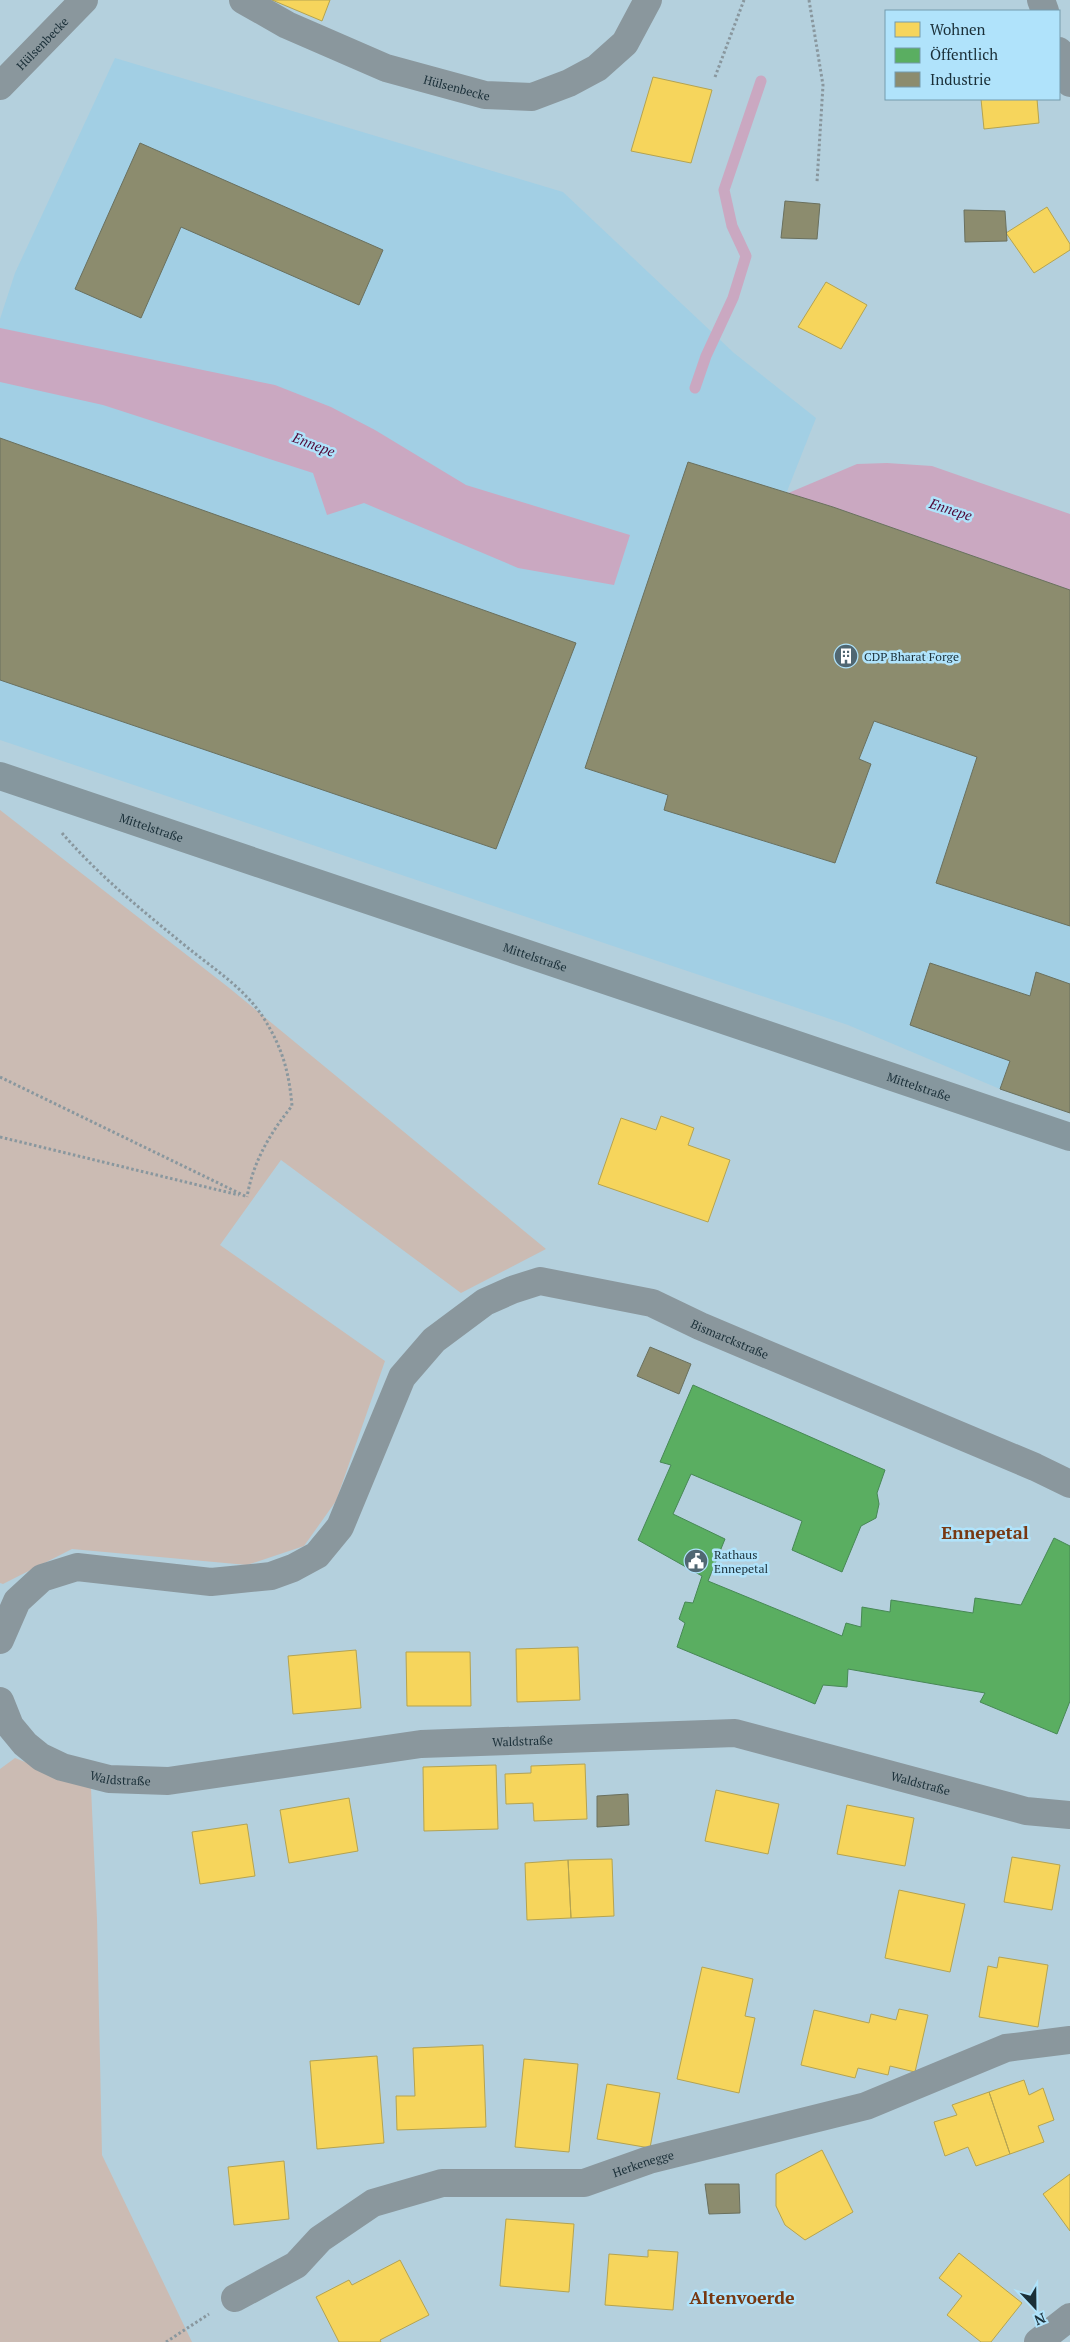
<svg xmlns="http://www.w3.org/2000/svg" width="1070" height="2342" font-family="'PT Serif',serif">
	<rect width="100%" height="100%" fill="#b4d0dd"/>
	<!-- built -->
	<path fill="#a2cfe4" d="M 115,58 L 563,192 L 734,353 L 816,418 L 786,494 L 833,507 L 1070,590 L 1070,1113 L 1000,1089 L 848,1025 L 0,740 L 0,319 L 15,273 Z"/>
	<!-- green -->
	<path fill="#cbbbb3" d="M 0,810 L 228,987 L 546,1249 L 461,1293 L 281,1160 L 220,1245 L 385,1361 L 336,1501 L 304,1546 L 247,1565 L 72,1549 L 3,1584 L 0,1583 Z
		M 15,1758 L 91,1788 L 97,1919 L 102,2155 L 192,2342 L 0,2342 L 0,1769 Z"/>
	<!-- water -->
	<path fill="#caa8c1" d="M 0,328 L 275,385 L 331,407 L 375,430 L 466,485 L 630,535 L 614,585 L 518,568 L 364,503 L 327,515 L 313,473 L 103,405 L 0,382 Z
		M 887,463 L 932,466 L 1070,514 L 1070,590 L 833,507 L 786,494 L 857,464 Z"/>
	<!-- homes -->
	<path fill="#f6d55c" stroke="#b4a351" d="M 272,0 L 330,0 L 322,21 Z
		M 653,77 L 712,90 L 691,163 L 631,151 Z
		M 981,99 L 1037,99 L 1039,123 L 984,129 Z
		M 1047,207 L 1070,244 L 1070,250 L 1034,273 L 1006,233 Z
		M 826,282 L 867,305 L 841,349 L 798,327 Z
		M 661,1116 L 694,1128 L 688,1145 L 730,1160 L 708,1222 L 598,1184 L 621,1118 L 656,1130 Z
		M 578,1647 L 580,1700 L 517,1702 L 516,1649 Z
		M 356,1650 L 361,1708 L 293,1714 L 288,1656 Z
		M 406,1652 L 470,1652 L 471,1706 L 407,1706 Z
		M 585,1764 L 587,1819 L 534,1821 L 533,1803 L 506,1804 L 505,1774 L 531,1773 L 531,1766 Z
		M 496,1765 L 498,1829 L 424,1831 L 423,1767 Z
		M 716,1790 L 779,1804 L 768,1854 L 705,1841 Z
		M 349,1798 L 358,1851 L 289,1863 L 280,1810 Z
		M 847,1805 L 914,1818 L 905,1866 L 837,1854 Z
		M 247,1824 L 255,1876 L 200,1884 L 192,1832 Z
		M 1012,1857 L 1060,1865 L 1052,1910 L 1004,1902 Z
		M 612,1859 L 614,1916 L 571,1918 L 568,1860 Z
		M 568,1860 L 571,1918 L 527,1920 L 525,1863 Z
		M 899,1890 L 965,1904 L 950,1972 L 885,1958 Z
		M 999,1957 L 1048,1965 L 1038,2027 L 979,2017 L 988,1966 L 997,1968 Z
		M 702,1967 L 753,1979 L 745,2016 L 755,2018 L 739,2093 L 677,2079 Z
		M 899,2009 L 928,2015 L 915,2072 L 890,2066 L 888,2075 L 858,2068 L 855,2078 L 801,2065 L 814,2010 L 869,2023 L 871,2014 L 896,2020 Z
		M 483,2045 L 486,2127 L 397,2130 L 396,2096 L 415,2096 L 413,2048 Z
		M 377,2056 L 384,2143 L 317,2149 L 310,2061 Z
		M 524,2059 L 578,2064 L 569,2152 L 515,2147 Z
		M 1024,2080 L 1029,2095 L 1043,2088 L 1054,2120 L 1038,2126 L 1044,2142 L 1010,2154 L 989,2092 Z
		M 607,2084 L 660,2093 L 650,2148 L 597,2139 Z
		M 989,2092 L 1010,2154 L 976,2166 L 968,2147 L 945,2156 L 934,2122 L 957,2115 L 952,2105 Z
		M 822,2150 L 853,2212 L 805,2240 L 785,2225 L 776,2206 L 776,2174 Z
		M 284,2161 L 289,2219 L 234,2225 L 228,2167 Z
		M 1070,2174 L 1070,2231 L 1043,2194 Z
		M 506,2219 L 574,2224 L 569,2292 L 500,2286 Z
		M 648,2250 L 678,2252 L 673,2310 L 605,2305 L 609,2254 L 648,2257 Z
		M 959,2253 L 1022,2303 L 991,2342 L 981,2342 L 947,2315 L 962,2296 L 939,2278 Z
		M 400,2260 L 429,2315 L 380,2340 L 381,2342 L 339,2342 L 316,2297 L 349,2280 L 352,2285 Z"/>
	<!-- public -->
	<path fill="#5aae61" stroke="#478855" d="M 693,1385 L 885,1470 L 877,1493 L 879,1504 L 876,1518 L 861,1526 L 842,1572 L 792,1550 L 802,1521 L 691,1474 L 673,1514 L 725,1539 L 708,1581 L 842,1636 L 846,1623 L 861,1627 L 862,1607 L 890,1612 L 891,1600 L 973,1613 L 975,1598 L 1021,1605 L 1054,1538 L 1070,1546 L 1070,1701 L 1057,1734 L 980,1702 L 985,1693 L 848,1669 L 847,1687 L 823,1685 L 815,1704 L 677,1647 L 685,1623 L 679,1619 L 685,1602 L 693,1603 L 702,1576 L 638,1540 L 671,1465 L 660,1462 Z"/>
	<!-- industry -->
	<path fill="#8c8c6e" stroke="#6a705e" d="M 140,143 L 383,250 L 359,305 L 181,227 L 141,318 L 75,289 Z
		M 785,201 L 820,204 L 817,239 L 781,238 Z
		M 964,210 L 1005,211 L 1007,241 L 965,242 Z
		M 0,438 L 576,643 L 496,849 L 0,680 Z
		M 688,462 L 833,507 L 1070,590 L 1070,926 L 936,883 L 977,757 L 874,721 L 859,759 L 871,764 L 835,863 L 664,810 L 668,795 L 585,768 Z
		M 930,963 L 1030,996 L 1036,972 L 1070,984 L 1070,1113 L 1000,1089 L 1010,1061 L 910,1025 Z
		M 650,1347 L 691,1364 L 679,1394 L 637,1376 Z
		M 628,1794 L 629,1825 L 597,1827 L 597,1796 Z
		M 705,2184 L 739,2184 L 740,2213 L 709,2214 Z"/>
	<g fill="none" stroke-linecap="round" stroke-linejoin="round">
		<!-- stream -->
		<path stroke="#caa8c1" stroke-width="11" d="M 695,388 L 706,356 L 733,298 L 746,256 L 732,226 L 724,190 L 761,81"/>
		<!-- path -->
		<path stroke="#89979e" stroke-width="3" stroke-dasharray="2.5 2.5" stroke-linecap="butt" d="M 809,0 L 823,85 L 817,182
			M 715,77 L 744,0
			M 62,833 C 101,878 142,910 188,948 C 213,968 245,989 263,1017 C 282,1047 289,1071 292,1106 C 270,1133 253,1162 247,1197
			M 0,1077 L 247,1197
			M 0,1137 L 239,1195
			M 166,2342 L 209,2314"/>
		<!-- street -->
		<g stroke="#8a979d" stroke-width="28">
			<path id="s1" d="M 243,0 L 287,25 L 386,68 L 485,95 L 532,97 L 569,83 L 597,68 L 625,43 L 648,0"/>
			<path d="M 1041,0 L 1045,11"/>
			<path d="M 1059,51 L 1070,83"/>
			<path id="s2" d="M 0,86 L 84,0"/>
			<path id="s3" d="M 0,1640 L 17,1601 L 42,1578 L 77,1567 L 211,1582 L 271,1576 L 293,1568 L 317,1555 L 340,1527 L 402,1377 L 434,1340 L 485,1302 L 512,1290 L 540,1281 L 652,1303 L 700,1326 L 1035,1467 L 1070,1484"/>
			<path id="s4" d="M 0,1701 L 10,1726 L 25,1744 L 41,1757 L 62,1767 L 109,1779 L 168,1781 L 421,1744 L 735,1733 L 1026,1811 L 1070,1815"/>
			<path id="s5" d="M 235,2298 L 296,2265 L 320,2239 L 373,2203 L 442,2183 L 584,2183 L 649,2160 L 866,2106 L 1006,2048 L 1070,2040"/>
			<path d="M 1038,2342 L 1070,2317"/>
		</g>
		<!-- secondary -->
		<path stroke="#86979e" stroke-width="28" id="s6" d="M 0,776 L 1070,1137"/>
	</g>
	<!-- icons -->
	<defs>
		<g id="building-disc" transform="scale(1.25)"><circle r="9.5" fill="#506772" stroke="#b0e3fb"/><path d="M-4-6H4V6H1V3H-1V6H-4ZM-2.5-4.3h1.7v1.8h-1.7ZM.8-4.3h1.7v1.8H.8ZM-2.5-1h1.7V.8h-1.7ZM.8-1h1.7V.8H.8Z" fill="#fff"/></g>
		<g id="civic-disc" transform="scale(1.25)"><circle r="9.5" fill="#506772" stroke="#b0e3fb"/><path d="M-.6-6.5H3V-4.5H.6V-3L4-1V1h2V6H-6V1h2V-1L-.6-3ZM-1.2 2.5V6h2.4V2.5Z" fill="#fff"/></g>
	</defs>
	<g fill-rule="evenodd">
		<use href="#building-disc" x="846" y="656"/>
		<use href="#civic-disc" x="696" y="1561"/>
	</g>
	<g text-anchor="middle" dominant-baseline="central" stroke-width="5" stroke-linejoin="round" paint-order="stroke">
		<!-- street labels -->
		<g font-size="12" fill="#1a2f38" stroke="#b0e3fb">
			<text stroke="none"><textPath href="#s2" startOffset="60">Hülsenbecke</textPath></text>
			<text stroke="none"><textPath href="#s1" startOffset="232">Hülsenbecke</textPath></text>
			<text stroke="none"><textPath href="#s6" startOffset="160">Mittelstraße</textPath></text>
			<text stroke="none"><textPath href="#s6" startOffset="565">Mittelstraße</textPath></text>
			<text stroke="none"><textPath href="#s6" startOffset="970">Mittelstraße</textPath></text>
			<text stroke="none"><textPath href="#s3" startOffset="929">Bismarckstraße</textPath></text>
			<text stroke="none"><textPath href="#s4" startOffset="559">Waldstraße</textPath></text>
			<text stroke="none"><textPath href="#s4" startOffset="154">Waldstraße</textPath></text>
			<text stroke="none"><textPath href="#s4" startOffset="964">Waldstraße</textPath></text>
			<text stroke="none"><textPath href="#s5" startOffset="445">Herkenegge</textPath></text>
		</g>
		<!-- poi labels -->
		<g font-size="12" fill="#1a2f38" stroke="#b0e3fb" text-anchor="start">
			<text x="864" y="656">CDP Bharat Forge</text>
			<text x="714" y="1554">Rathaus<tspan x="714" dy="14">Ennepetal</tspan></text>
		</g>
		<!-- water labels -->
		<g font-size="14" font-style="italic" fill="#500735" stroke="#b0e3fb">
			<text transform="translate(314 444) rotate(21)">Ennepe</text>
			<text transform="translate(951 509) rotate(18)">Ennepe</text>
		</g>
		<!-- district labels -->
		<g font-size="18" font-weight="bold" fill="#773812" stroke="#b0e3fb">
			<text x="985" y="1532">Ennepetal</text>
			<text x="742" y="2297">Altenvoerde</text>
		</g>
	</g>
	<!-- legend -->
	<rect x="885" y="10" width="175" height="90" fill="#b0e3fb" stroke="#749bad"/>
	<rect x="895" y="22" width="25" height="15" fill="#f6d55c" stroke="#749bad"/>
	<text x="930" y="35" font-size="15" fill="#1a2f38">Wohnen</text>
	<rect x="895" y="48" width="25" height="15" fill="#5aae61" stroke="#749bad"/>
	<text x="930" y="60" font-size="15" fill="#1a2f38">Öffentlich</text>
	<rect x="895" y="72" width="25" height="15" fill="#8c8c6e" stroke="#749bad"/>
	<text x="930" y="85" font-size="15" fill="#1a2f38">Industrie</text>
	<!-- north arrow -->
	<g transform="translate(1035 2307) rotate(158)" stroke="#b0e3fb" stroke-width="4" paint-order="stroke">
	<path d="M0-4L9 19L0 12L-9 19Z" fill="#1a2f38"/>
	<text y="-8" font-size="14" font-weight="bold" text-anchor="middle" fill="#1a2f38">N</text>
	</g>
</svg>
